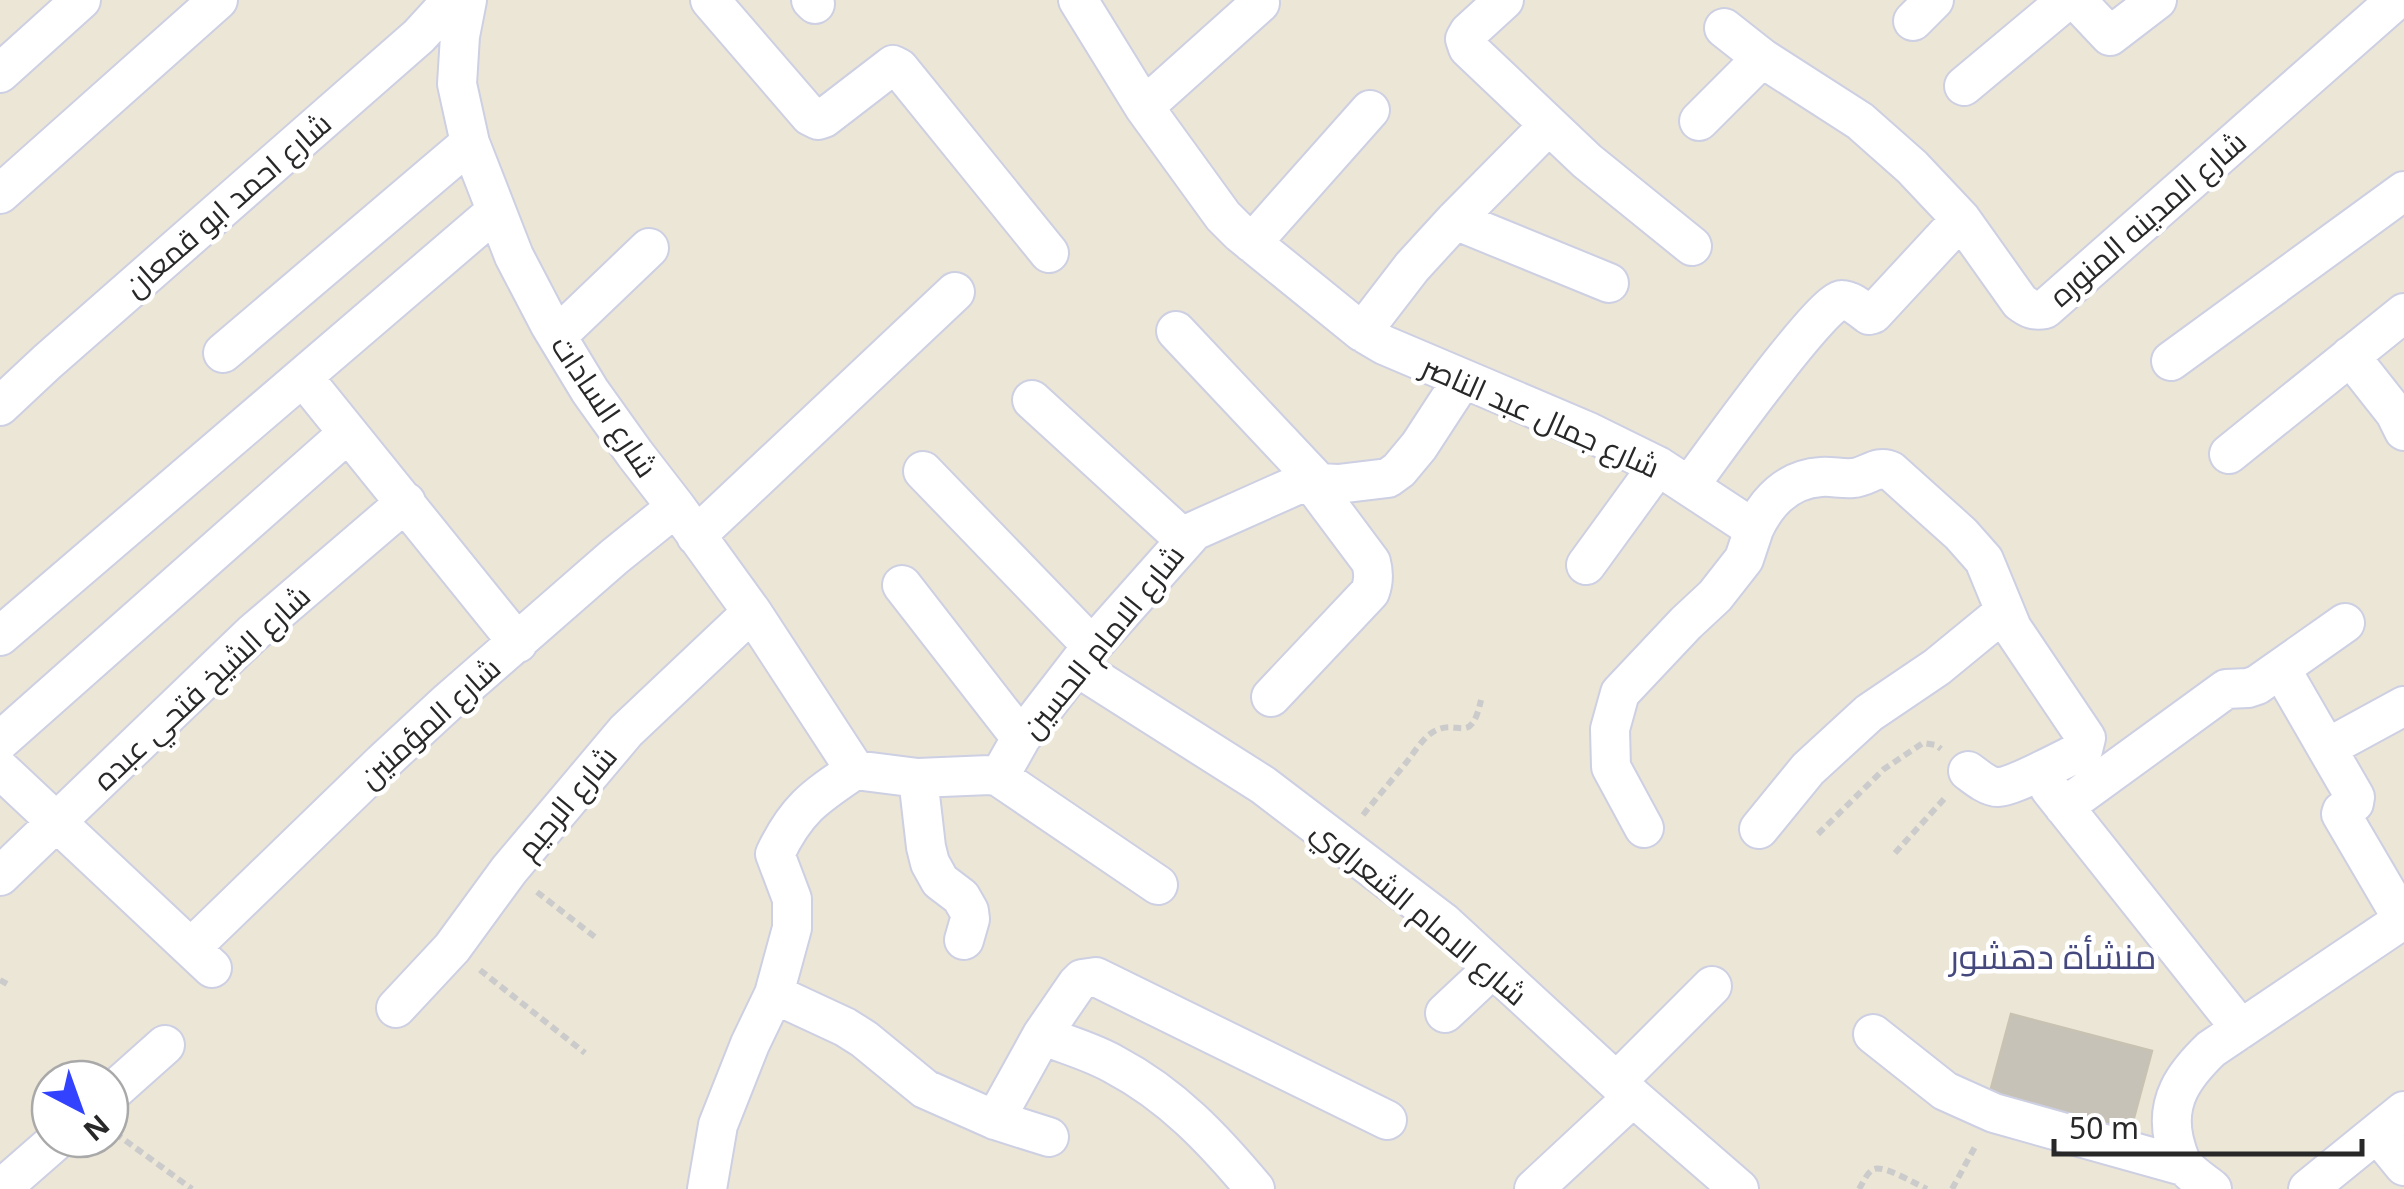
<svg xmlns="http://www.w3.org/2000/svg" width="2404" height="1189" font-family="'Noto Sans',Cairo,sans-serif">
	<rect width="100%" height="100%" fill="#ece6d7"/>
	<!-- building -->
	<path fill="#c7c2b8" stroke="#c7c2b1" stroke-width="2.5" d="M 2011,1014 L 2152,1051 L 2128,1140 L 1987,1103 Z"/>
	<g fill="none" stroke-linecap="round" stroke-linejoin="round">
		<!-- minor casing -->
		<g stroke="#cdcfe3" stroke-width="42">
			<path id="minor" d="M 467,0 L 460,36 L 457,84 L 470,143 L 514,256 L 550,325 L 590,391 L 635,454 L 676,507 L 752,612 L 855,770
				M 710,0 L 810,116 L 818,120 L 824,118 L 889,68 L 893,65 L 899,68 L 1049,253
				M 811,0 L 815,4
				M 1078,0 L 1144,107 L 1223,216 L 1240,233 L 1362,332 L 1384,345 L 1589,432 L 1658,466 L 1754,529 C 1767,501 1788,479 1821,477 C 1831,476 1842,479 1853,478 C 1868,477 1877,464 1891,471 L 1961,534 L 1984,560 L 2012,628 L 2086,738 L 2083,750 C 2066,758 2013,787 1998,787 C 1988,787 1976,777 1968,771
				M 1504,0 L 1469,32 L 1465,39 L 1468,48 L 1587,161 L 1692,246
				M 2076,0 L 2110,36 L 2157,0
				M 1913,21 L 1934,0
				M 1724,28 L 1762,58 L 1860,121 L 1912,167 L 1961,219 L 2020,302 C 2029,309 2034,311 2045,309 L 2396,0
				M 0,73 L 81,0
				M 1964,86 L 2067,0
				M 1144,107 L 1260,3
				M 1699,121 L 1762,58
				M 0,194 L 218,0
				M 1455,220 L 1609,283
				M 1252,243 L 1370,110
				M 1176,331 L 1319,483
				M 1362,332 L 1412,267 L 1455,220 L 1548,126
				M 557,336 L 649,248
				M 223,353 L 470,143
				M 2350,356 L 2395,413 L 2404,431
				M 2171,361 L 2404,191
				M 303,377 L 518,643
				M 1032,400 L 1184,539
				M 0,406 L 47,362 L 419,36 L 452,0
				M 2229,454 L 2404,313
				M 923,471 L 1092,646
				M 1689,486 C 1708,461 1823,299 1842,300 C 1851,300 1862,310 1869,315 L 1873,314 L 1961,219
				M 696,536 L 955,292
				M 1586,565 L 1658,466
				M 902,585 L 1021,738
				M 0,636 L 495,212
				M 1077,667 L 1263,785 L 1443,922 L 1633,1097 L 1739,1189
				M 2281,669 L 2355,797 L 2354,803 L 2342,811 L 2341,814 L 2403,920
				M 1271,697 L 1370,592 C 1374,581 1374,573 1371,562 L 1312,483
				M 0,741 L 348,433
				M 2327,748 L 2404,706
				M 0,769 L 212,968
				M 999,777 L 1021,738 L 1092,646 L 1194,531 L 1297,485 L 1319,483 L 1338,484 L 1388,478 L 1399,470 L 1419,446 L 1462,380
				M 918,778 L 926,847 L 930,863 L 940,881 L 961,897 L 969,911 L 970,919 L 964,940
				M 2050,789 L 2241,1029
				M 2064,807 L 2226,689 L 2248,688 L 2257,685 L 2345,623
				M 1644,828 L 1611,767 L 1610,729 L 1620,693 L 1686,623 L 1715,596 L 1744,559 L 1754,529
				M 1759,829 L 1808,769 L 1869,713 L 1937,667 L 2004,612
				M 0,876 L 253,633 L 406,502
				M 192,947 L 382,763 L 449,701 L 614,557 L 676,507
				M 774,994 L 845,1027 L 864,1039 L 925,1089 L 995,1120 L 1049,1137
				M 396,1008 L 452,948 L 509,870 L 626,731 L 752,612
				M 1445,1013 L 1493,968
				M 1873,1034 L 1945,1091 L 1994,1113 L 2183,1166
				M 1042,1035 C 1066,1045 1093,1052 1115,1065 C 1172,1095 1214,1140 1255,1189
				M 1617,1081 L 1712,986
				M 110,1094 L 165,1045
				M 995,1120 L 1042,1035 L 1077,984 L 1082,979 L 1096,977 L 1387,1120
				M 2377,1133 L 2404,1166
				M 10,1181 L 58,1139
				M 707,1189 L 718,1125 L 750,1044 L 774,994 L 792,928 L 792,899 L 775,854 C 797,808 815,797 855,770 L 918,778 L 990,775 L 999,777 L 1158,885
				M 1534,1189 L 1633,1097
				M 2212,1189 C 2202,1181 2189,1173 2182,1163 C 2178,1156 2176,1148 2174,1140 C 2165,1101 2184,1075 2211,1049 L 2404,919
				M 2308,1189 L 2404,1111"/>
		</g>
		<!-- path -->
		<path stroke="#cbcbcb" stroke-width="6" stroke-dasharray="8 5" stroke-linecap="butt" d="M 1363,815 C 1378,796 1394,778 1409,759 C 1415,751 1422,740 1430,734 C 1457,714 1470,750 1481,700
			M 1818,834 L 1884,769 L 1923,743 L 1936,745 L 1941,749
			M 1895,853 L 1944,799
			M 537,892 L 595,937
			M 480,970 L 585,1053
			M 0,980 L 7,984
			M 115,1133 L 192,1189
			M 1859,1189 C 1863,1183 1867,1172 1874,1169 C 1884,1165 1916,1184 1927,1189
			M 1952,1189 L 1976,1145"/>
		<!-- minor -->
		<use href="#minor" stroke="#fff" stroke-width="38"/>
	</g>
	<g text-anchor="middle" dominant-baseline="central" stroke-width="9" stroke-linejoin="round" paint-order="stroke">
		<!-- street labels -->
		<g font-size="30" fill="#282828" stroke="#fff">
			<text transform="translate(227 204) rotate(-41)">شارع احمد ابو قمعان</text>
			<text transform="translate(2147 218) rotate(-41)">شارع المدينه المنوره</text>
			<text transform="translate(605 406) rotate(56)">شارع السادات</text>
			<text transform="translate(1541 416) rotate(24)">شارع جمال عبد الناصر</text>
			<text transform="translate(1102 641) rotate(-51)">شارع الامام الحسين</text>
			<text transform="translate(201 687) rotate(-43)">شارع الشيخ فتحي عبده</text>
			<text transform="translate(429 722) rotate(-42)">شارع المؤمنين</text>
			<text transform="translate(566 802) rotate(-50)">شارع الرحيم</text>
			<text transform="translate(1420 912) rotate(40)">شارع الامام الشعراوي</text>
		</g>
		<!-- quarter labels -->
		<g font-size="35" fill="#44487d" stroke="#fff">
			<text x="2053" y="955">منشأة دهشور</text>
		</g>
	</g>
	<!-- north arrow -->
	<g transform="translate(80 1109) rotate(139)"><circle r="48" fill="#ffffff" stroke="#a9a9a9" stroke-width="2.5"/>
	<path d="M0-8L18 38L0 25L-18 38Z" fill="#3242ff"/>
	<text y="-15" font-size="28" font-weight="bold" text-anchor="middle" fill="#282828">N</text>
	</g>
	<!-- scale -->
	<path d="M2054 1139v15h308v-15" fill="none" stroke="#282828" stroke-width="5"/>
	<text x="2069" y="1139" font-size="30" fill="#282828" stroke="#ffffff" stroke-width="8" paint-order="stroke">50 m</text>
</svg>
